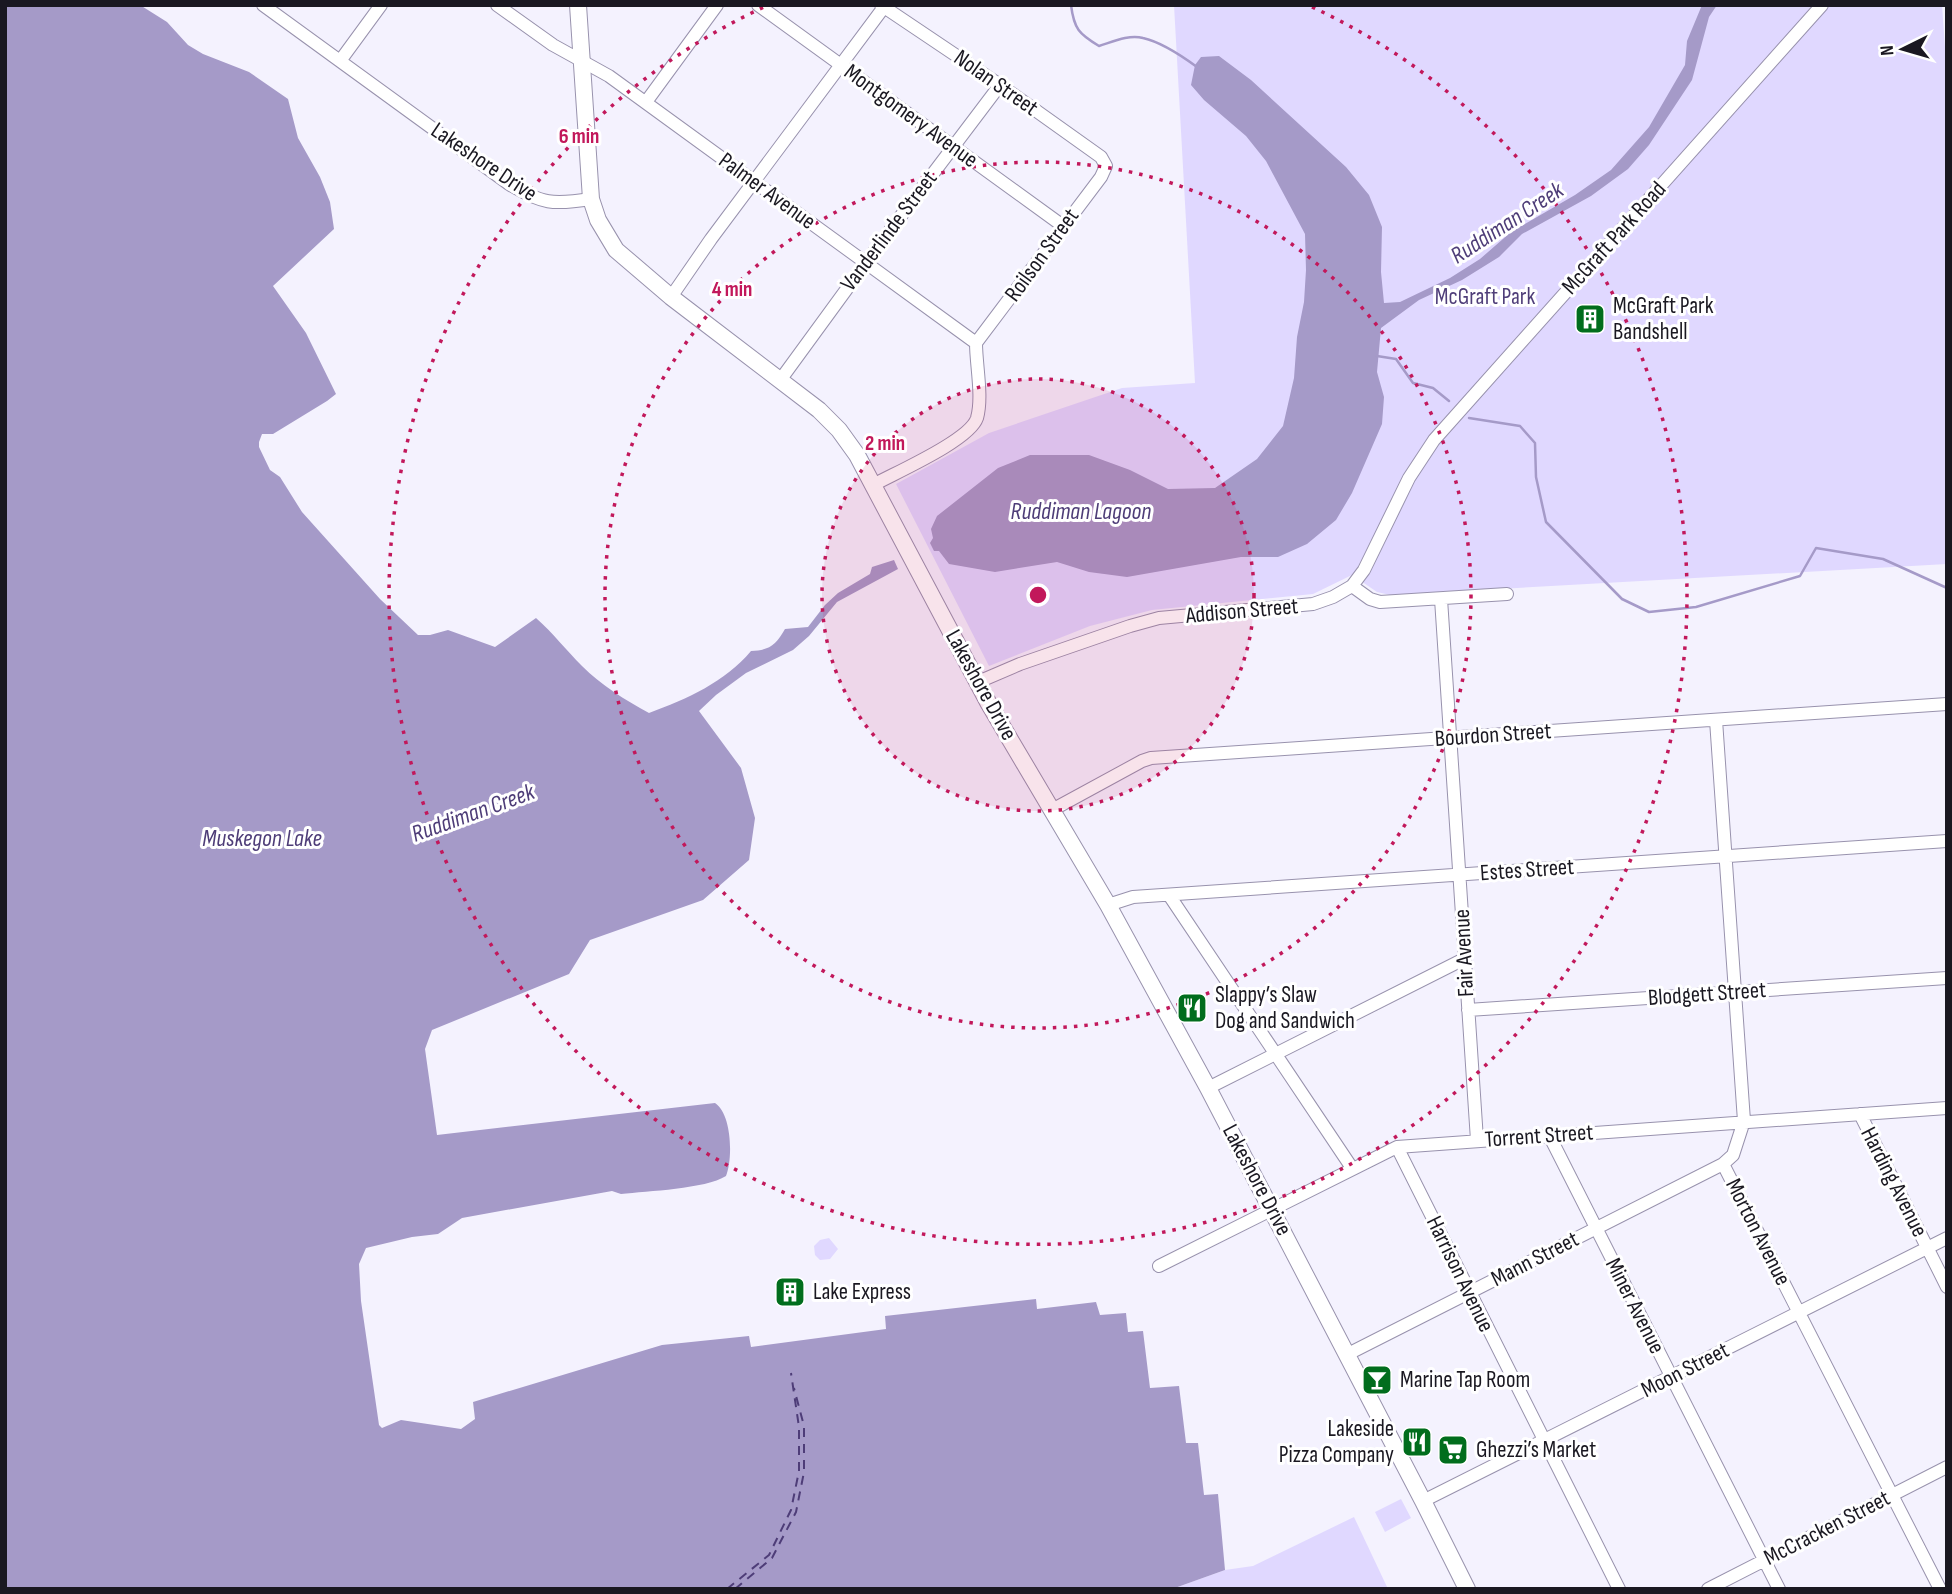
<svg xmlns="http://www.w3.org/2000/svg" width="1952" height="1594" font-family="'Sofia Sans Condensed',sans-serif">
	<rect width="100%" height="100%" fill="#f4f2fe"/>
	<!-- green -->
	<path fill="#e0d8ff" d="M 1174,5 L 1942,5 L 1947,75 L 1947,564 L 1390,595 L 1377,592 L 1352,575 L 1313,594 L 1152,610 L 1090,626 L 989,666 L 896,484 L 989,433 L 1122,388 L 1195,383 Z
		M 829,1238 L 838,1249 L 830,1259 L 820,1260 L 815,1255 L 814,1246 L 820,1240 Z
		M 1401,1499 L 1411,1518 L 1385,1532 L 1375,1512 Z
		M 1354,1517 L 1388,1589 L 1172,1589 L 1225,1570 L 1253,1566 Z"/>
	<!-- water -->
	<path fill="#a59ac8" d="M 5,5 L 140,5 L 167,22 L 188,45 L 203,54 L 249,72 L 288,99 L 298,138 L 320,177 L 330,202 L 334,229 L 273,286 L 306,333 L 336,394 L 327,401 L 273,434 L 262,434 L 259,442 L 259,447 L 270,470 L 280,477 L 302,512 L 380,599 L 418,635 L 430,635 L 448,630 L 495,647 L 536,618 C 553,633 566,650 582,666 C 601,685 625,700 649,713 C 687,699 725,682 751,651 C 770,650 776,645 785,629 L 808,627 L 825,605 L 838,593 L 870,574 L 872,567 L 894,560 L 898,569 L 837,602 L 809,636 L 793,650 L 746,673 L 716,695 L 699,711 L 741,768 L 755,818 L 749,860 L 703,900 L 590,940 L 569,974 L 432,1030 L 425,1049 L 437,1135 L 715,1103 C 732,1114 733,1159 726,1176 C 705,1189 648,1191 621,1194 L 612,1191 L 462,1218 L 438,1234 L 412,1237 L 366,1248 L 359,1264 L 361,1301 L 379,1425 L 382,1428 L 401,1420 L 461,1429 L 475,1419 L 473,1402 L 662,1345 L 749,1336 L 751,1347 L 886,1329 L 885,1316 L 1036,1299 L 1037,1309 L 1096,1302 L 1100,1315 L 1126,1313 L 1128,1332 L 1143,1331 L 1150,1388 L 1179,1386 L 1186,1443 L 1198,1443 L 1204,1495 L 1218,1494 L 1225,1570 L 1172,1589 L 5,1589 Z
		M 1702,5 L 1717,5 L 1709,17 L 1692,80 L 1649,145 L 1628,169 L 1591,196 L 1522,234 L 1499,257 L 1462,280 L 1419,300 L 1381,328 L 1377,372 L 1384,397 L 1382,424 L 1352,493 L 1336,520 L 1307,544 L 1278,557 L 1241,557 L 1127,577 L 1089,572 L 1057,562 L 995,572 L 949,564 L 939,551 L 934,551 L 930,543 L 933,538 L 931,529 L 937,516 L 998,468 L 1030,455 L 1089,455 L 1130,470 L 1168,489 L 1215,488 L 1257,459 L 1283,426 L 1294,378 L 1297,337 L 1304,302 L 1306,270 L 1305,234 L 1266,161 L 1246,136 L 1204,100 L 1191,85 L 1195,65 L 1201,57 L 1219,56 L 1251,80 L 1346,167 L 1369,195 L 1382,227 L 1381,272 L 1384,303 L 1400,302 L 1450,278 L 1480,259 L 1511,232 L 1575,195 L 1611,170 L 1649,127 L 1685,65 L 1687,41 Z"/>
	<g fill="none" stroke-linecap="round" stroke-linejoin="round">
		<!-- stream -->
		<path stroke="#a59ac8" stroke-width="2.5" d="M 1071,5 C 1074,29 1079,34 1099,46 C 1112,42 1129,34 1143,38 C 1161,42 1182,56 1197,67
			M 1377,356 L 1396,359 L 1413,383 L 1433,388 L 1449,401
			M 1469,418 L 1520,426 L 1535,443 L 1536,477 L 1546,522 L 1622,599 L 1649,612 L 1696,607 L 1800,576 L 1816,548 L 1883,559 L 1947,588"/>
		<!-- ferry -->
		<path stroke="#4e3d78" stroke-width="2" stroke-dasharray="9 7" stroke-linecap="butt" d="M 727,1589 L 769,1555 L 791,1510 L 799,1471 L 799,1427 L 791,1373
			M 735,1589 L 772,1558 L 796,1512 L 804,1472 L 804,1426 L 794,1388"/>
		<!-- minor casing -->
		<g stroke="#9892ad" stroke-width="14">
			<path id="minor" d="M 263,5 L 509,184 C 542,204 553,205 591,199
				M 497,5 L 553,45 L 609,76 L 976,343 C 976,365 983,397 977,418 C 970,440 897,472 875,484
				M 758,5 L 1063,226
				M 881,5 L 1000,85 L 1101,157 L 1106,166 L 1101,177 L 976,343
				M 340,61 L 381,5
				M 646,102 L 717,5
				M 671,297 L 711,239 L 884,7
				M 781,379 L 873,253 L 1000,85
				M 1352,586 L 1370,599 L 1380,602 L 1507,594
				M 1441,599 L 1477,1140
				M 978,682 L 1020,664 L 1130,626 L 1159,618 L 1313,604 L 1333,597 L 1352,586 L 1364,570 L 1409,478 L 1434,440 L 1822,5
				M 1716,720 L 1744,1121 L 1733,1155 L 1723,1164 L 1940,1589
				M 1052,810 L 1142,761 L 1151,758 L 1947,704
				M 1169,895 L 1352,1168
				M 1108,905 L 1133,897 L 1947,841
				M 1468,1010 L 1947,978
				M 1208,1088 L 1464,959
				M 1860,1114 L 1947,1287
				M 1549,1135 L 1779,1589
				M 1397,1147 L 1619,1589
				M 1159,1266 L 1397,1147 L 1947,1108
				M 1346,1355 L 1723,1164
				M 1423,1501 L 1947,1238
				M 1708,1589 L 1947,1467"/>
		</g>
		<!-- major casing -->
		<g stroke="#9892ad" stroke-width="18">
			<path id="major" d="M 578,5 L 591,199 L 598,220 L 616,250 L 671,297 L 819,410 L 839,430 L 857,455 L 989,704 L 1108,905 L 1208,1088 L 1423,1501 L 1467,1589"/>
		</g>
		<!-- minor -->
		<use href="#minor" stroke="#fff" stroke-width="12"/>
		<!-- major -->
		<use href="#major" stroke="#fff" stroke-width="16"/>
	</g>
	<!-- distance rings -->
	<circle cx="1038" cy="595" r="216" fill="#c2185b" fill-opacity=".12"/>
	<g fill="none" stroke="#c2185b" stroke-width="3.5" stroke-dasharray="3.5 7">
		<circle cx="1038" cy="595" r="216"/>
		<circle cx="1038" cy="595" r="433"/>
		<path d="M1312 7A649 649 0 1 1 764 7"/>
	</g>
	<!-- icons -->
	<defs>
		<g id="building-square" transform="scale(1.575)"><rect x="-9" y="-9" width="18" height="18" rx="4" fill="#016d1d" stroke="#fff"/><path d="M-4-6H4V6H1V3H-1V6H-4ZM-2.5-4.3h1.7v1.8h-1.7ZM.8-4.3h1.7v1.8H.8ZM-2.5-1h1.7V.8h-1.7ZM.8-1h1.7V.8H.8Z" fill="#fff"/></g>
		<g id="restaurant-square" transform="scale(1.575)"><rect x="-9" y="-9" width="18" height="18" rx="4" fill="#016d1d" stroke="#fff"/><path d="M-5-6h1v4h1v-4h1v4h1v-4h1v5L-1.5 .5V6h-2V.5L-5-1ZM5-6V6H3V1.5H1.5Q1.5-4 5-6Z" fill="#fff"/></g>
		<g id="bar-square" transform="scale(1.575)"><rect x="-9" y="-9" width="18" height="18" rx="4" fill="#016d1d" stroke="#fff"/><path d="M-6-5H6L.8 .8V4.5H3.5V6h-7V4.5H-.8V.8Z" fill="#fff"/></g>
		<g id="supermarket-square" transform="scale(1.575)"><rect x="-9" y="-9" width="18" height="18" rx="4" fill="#016d1d" stroke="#fff"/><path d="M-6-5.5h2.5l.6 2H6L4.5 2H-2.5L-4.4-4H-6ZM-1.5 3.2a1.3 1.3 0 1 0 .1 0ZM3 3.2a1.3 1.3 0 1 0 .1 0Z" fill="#fff"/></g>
	</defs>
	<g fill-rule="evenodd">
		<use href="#building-square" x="1590" y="319"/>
		<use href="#restaurant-square" x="1192" y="1008"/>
		<use href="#building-square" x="790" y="1292"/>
		<use href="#bar-square" x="1377" y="1380"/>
		<use href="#restaurant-square" x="1417" y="1442"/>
		<use href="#supermarket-square" x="1453" y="1450"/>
	</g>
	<g text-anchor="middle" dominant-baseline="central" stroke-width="6" stroke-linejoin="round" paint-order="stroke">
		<!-- street labels -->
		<g font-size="23" fill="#1a1821" stroke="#fff">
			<text transform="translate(996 83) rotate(35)">Nolan Street</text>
			<text transform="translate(911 116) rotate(36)">Montgomery Avenue</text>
			<text transform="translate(484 162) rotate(34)">Lakeshore Drive</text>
			<text transform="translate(767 191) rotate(36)">Palmer Avenue</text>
			<text transform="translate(889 231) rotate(-53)">Vanderlinde Street</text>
			<text transform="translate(1614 238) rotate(-48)">McGraft Park Road</text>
			<text transform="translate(1042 255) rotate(-54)">Roilson Street</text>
			<text transform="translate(1242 611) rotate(-5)">Addison Street</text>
			<text transform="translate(981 685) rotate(61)">Lakeshore Drive</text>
			<text transform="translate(1493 735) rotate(-4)">Bourdon Street</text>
			<text transform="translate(1527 870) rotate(-4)">Estes Street</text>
			<text transform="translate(1464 953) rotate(-93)">Fair Avenue</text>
			<text transform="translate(1707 994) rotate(-4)">Blodgett Street</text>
			<text transform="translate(1539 1136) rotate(-4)">Torrent Street</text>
			<text transform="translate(1257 1180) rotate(62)">Lakeshore Drive</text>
			<text transform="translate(1894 1182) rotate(63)">Harding Avenue</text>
			<text transform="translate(1758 1232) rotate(63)">Morton Avenue</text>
			<text transform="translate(1535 1259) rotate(-27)">Mann Street</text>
			<text transform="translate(1460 1274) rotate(64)">Harrison Avenue</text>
			<text transform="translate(1635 1306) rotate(63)">Miner Avenue</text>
			<text transform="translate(1685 1370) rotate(-27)">Moon Street</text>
			<text transform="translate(1827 1528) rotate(-27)">McCracken Street</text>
		</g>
		<!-- park labels -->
		<g font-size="23" fill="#4f3e79" stroke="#fff">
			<text x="1485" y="297">McGraft Park</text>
		</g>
		<!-- poi labels -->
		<g font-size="23" fill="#1a1821" stroke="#fff" text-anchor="start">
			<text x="1613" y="306">McGraft Park<tspan x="1613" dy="26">Bandshell</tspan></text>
			<text x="1215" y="995">Slappy’s Slaw<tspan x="1215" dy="26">Dog and Sandwich</tspan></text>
			<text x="813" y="1292">Lake Express</text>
			<text x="1400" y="1380">Marine Tap Room</text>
			<text x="1394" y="1429" text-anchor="end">Lakeside<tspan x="1394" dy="26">Pizza Company</tspan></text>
			<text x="1476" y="1450">Ghezzi’s Market</text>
		</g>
		<!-- water labels -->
		<g font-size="24" font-style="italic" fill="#4e3d78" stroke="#fff">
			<text transform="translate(1507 223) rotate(-33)">Ruddiman Creek</text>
			<text x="1081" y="511">Ruddiman Lagoon</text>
			<text transform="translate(473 813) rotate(-20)">Ruddiman Creek</text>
			<text x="262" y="838">Muskegon Lake</text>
		</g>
	</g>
	<circle cx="1038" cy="595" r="10" fill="#c2185b" stroke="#fff" stroke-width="3.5"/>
	<g font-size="21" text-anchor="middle" font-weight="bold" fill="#c2185b" stroke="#fff" stroke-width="6" stroke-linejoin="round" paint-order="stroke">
		<text x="579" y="143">6 min</text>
		<text x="732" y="296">4 min</text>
		<text x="885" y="450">2 min</text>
	</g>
	<!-- border -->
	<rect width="1952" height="1594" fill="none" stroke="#1a1821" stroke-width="14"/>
	<!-- north arrow -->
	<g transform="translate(1903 49) rotate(265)" stroke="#ffffff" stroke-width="5" paint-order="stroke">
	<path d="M0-5L12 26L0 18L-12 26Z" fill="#1a1821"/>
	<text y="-10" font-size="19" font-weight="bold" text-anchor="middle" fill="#1a1821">N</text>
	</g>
</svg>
